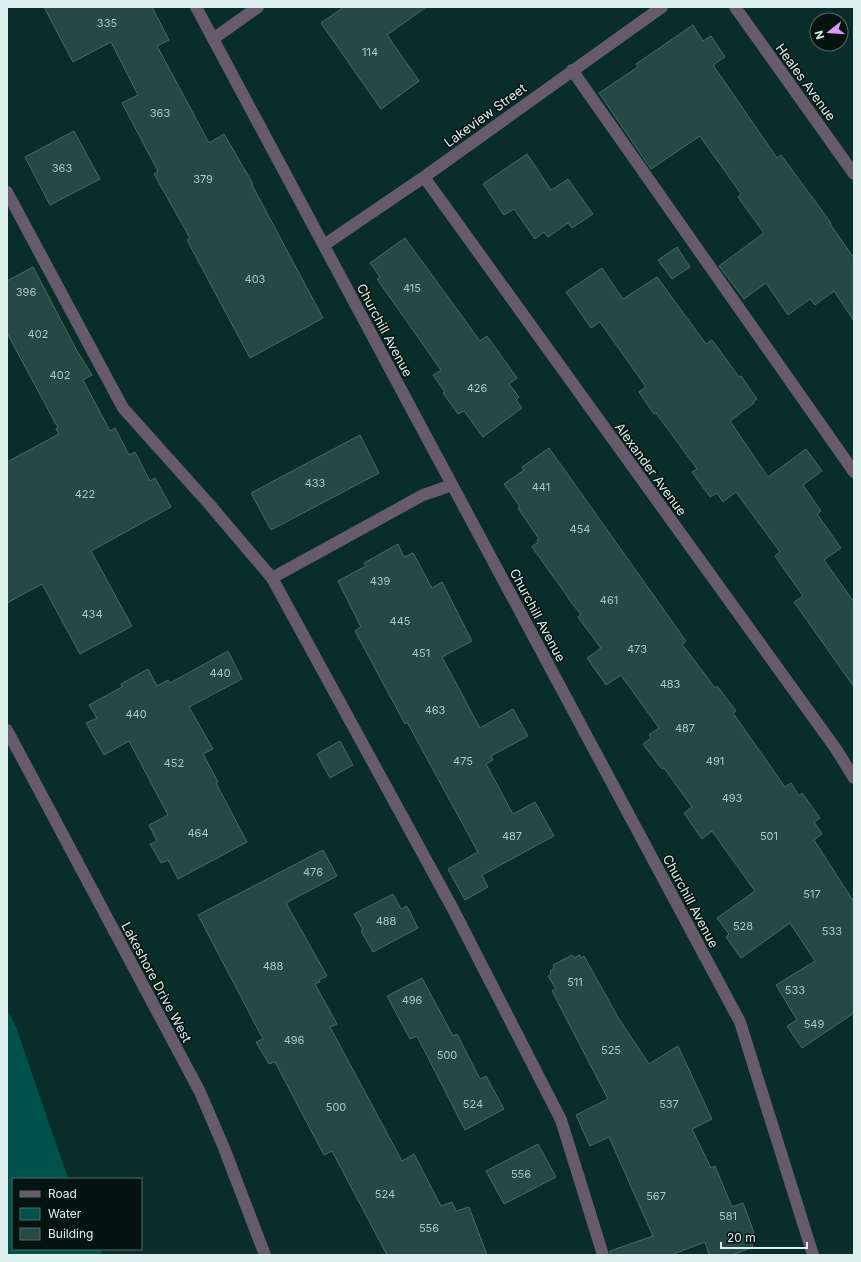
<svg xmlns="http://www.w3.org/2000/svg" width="861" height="1262" font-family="Inter,sans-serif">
	<rect width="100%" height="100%" fill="#092d2a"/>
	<!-- water -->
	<path fill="#00534d" d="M 7,1009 L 16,1027 L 63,1164 L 69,1179 L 13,1179 L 13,1249 L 100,1249 L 102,1255 L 7,1255 Z"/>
	<!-- building -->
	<path fill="#264945" stroke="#496b67" d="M 44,7 L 152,7 L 169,40 L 157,46 L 209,143 L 224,134 L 253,184 L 252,185 L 323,318 L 250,358 L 187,240 L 190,238 L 154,174 L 158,171 L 122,103 L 138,95 L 111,42 L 73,62 Z
		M 344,7 L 426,7 L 387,35 L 419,81 L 381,109 L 321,23 Z
		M 693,25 L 703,41 L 711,36 L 725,57 L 713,65 L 777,158 L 781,155 L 831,223 L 830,224 L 854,258 L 854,321 L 834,291 L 815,305 L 810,299 L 788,315 L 766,283 L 744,299 L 719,266 L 764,233 L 738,197 L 741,194 L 700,136 L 651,169 L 599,93 L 638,67 L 636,64 Z
		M 74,131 L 100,179 L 50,205 L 25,157 Z
		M 527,154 L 551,190 L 568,179 L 593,214 L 572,228 L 568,223 L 548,237 L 544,232 L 535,239 L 514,209 L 504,215 L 483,184 Z
		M 405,238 L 480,341 L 487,336 L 517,378 L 509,384 L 519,397 L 516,400 L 522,408 L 483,437 L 464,411 L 458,414 L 443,393 L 445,392 L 433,375 L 441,370 L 377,279 L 380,277 L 370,263 Z
		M 677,247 L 690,267 L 672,279 L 658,260 Z
		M 33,267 L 76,349 L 92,375 L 83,380 L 110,431 L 115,428 L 129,455 L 135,452 L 150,481 L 155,478 L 171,507 L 91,551 L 132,626 L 80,654 L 42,584 L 7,603 L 7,462 L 59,434 L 56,429 L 58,428 L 7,333 L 7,281 Z
		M 602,268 L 623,299 L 657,277 L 706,344 L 712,340 L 739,377 L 741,376 L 757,399 L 753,402 L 754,403 L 730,421 L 768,477 L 806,449 L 822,471 L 803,485 L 821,511 L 817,514 L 841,548 L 824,560 L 854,602 L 854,687 L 794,602 L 803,596 L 775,556 L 780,552 L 736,492 L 723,502 L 717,493 L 710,497 L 692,472 L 697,469 L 656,413 L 654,414 L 639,392 L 646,387 L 600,322 L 591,328 L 566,292 Z
		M 360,435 L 379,473 L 271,530 L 251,493 Z
		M 549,448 L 686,641 L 682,644 L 715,688 L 717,686 L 736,711 L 733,713 L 785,787 L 791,783 L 799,796 L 802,793 L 820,818 L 814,822 L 822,834 L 814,840 L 854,902 L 854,1013 L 802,1048 L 787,1026 L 797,1020 L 776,985 L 815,961 L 790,923 L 741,958 L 726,937 L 729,934 L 717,918 L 755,891 L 712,831 L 702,839 L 684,813 L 692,807 L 664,768 L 662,769 L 643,744 L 651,738 L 649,735 L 659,728 L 621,675 L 606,685 L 587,658 L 601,648 L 578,617 L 581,615 L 568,598 L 568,597 L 532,547 L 538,542 L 537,540 L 539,539 L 518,508 L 520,507 L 504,484 L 524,470 L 522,467 Z
		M 398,544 L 404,557 L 413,553 L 432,588 L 442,582 L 472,641 L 442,657 L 480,728 L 513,709 L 528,736 L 491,756 L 493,760 L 486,764 L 513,814 L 535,802 L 554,836 L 482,875 L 488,887 L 465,900 L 448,869 L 478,852 L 407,722 L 405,724 L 355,631 L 361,627 L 338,581 L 366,566 L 364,563 Z
		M 228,651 L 242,679 L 189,707 L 213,749 L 203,754 L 218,782 L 216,783 L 247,842 L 178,879 L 168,860 L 161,863 L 150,844 L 157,841 L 149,825 L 168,815 L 129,741 L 104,755 L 86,723 L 97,718 L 89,705 L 122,687 L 121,684 L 148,669 L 157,686 L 168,680 L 170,683 Z
		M 340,741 L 353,765 L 330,778 L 317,754 Z
		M 323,850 L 337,876 L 286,903 L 327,976 L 319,980 L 320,982 L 315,984 L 337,1024 L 330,1027 L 402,1161 L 414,1154 L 441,1206 L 452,1202 L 456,1211 L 469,1207 L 487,1255 L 387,1255 L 332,1151 L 324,1155 L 275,1062 L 269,1064 L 256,1042 L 263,1039 L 198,915 Z
		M 393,894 L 401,909 L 407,906 L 418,928 L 373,952 L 361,931 L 363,930 L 354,914 Z
		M 572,955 L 574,958 L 580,955 L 581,958 L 584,956 L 619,1019 L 649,1064 L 678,1046 L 712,1119 L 692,1129 L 711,1168 L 715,1166 L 732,1207 L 743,1203 L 754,1233 L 749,1235 L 753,1247 L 732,1255 L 709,1255 L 705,1242 L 671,1255 L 610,1255 L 610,1251 L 653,1236 L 609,1137 L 590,1146 L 576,1115 L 608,1099 L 552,991 L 556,989 L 548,976 L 551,974 L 550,971 L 554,969 L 553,965 Z
		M 422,978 L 453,1036 L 457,1034 L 480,1079 L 486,1076 L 504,1109 L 465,1130 L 417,1036 L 410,1039 L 387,996 Z
		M 538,1144 L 556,1177 L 504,1204 L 486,1171 Z"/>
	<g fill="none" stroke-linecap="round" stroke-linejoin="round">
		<!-- minor -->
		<path stroke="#665a6c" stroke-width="12" d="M 196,7 L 740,1022 L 813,1255
			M 735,7 L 854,174
			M 213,39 L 258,7
			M 572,70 L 854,472
			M 424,177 L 836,749 L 854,778
			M 7,192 L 123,408 L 210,505 L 272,578
			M 324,245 L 424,177 L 662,7
			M 452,485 L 423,495 L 272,578 L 453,909 L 561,1120 L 603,1255
			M 7,730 L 200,1092 L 224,1148 L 265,1255"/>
	</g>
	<g text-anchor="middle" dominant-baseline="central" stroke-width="3" stroke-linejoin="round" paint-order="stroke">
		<!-- number labels -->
		<g font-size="11" fill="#afc6c3">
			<text x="107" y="23">335</text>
			<text x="370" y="52">114</text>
			<text x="160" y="113">363</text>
			<text x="62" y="168">363</text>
			<text x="203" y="179">379</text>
			<text x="255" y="279">403</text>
			<text x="412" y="288">415</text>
			<text x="26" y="292">396</text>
			<text x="38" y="334">402</text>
			<text x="60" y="375">402</text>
			<text x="477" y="388">426</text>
			<text x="315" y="483">433</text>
			<text x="541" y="487">441</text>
			<text x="85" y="494">422</text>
			<text x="580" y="529">454</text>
			<text x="380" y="581">439</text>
			<text x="609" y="600">461</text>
			<text x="92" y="614">434</text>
			<text x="400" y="621">445</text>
			<text x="637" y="649">473</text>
			<text x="421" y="653">451</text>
			<text x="220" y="673">440</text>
			<text x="670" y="684">483</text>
			<text x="435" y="710">463</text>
			<text x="136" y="714">440</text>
			<text x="685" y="728">487</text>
			<text x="463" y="761">475</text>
			<text x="715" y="761">491</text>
			<text x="174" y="763">452</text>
			<text x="732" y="798">493</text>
			<text x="198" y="833">464</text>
			<text x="512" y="836">487</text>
			<text x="769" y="836">501</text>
			<text x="313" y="872">476</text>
			<text x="812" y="894">517</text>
			<text x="386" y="921">488</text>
			<text x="743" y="926">528</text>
			<text x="832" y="931">533</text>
			<text x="273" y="966">488</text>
			<text x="575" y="982">511</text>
			<text x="795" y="990">533</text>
			<text x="412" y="1000">496</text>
			<text x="814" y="1024">549</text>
			<text x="294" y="1040">496</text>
			<text x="611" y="1050">525</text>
			<text x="447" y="1055">500</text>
			<text x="473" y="1104">524</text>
			<text x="669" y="1104">537</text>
			<text x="336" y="1107">500</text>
			<text x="521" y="1174">556</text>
			<text x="385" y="1194">524</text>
			<text x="656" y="1196">567</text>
			<text x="728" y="1216">581</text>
			<text x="429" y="1228">556</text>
		</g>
		<!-- street labels -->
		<g font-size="13" fill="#ddf0ed" stroke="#051311">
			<text transform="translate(806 82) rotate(54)">Heales Avenue</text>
			<text transform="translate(485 115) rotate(-36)">Lakeview Street</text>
			<text transform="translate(385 330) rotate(62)">Churchill Avenue</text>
			<text transform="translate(651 469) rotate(54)">Alexander Avenue</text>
			<text transform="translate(538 615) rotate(62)">Churchill Avenue</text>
			<text transform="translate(691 901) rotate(62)">Churchill Avenue</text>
			<text transform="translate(157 982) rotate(62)">Lakeshore Drive West</text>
		</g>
	</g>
	<!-- border -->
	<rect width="861" height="1262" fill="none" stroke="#ddf0ed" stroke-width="16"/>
	<!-- legend -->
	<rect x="12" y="1178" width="130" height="72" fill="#051311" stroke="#5b6b69"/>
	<rect x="20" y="1191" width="20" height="6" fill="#665a6c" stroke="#5b6b69"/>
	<text x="48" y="1198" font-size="12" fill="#ddf0ed">Road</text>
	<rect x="20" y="1208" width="20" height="12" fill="#00534d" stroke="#5b6b69"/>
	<text x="48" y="1218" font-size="12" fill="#ddf0ed">Water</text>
	<rect x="20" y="1228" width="20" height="12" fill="#264945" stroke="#5b6b69"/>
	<text x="48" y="1238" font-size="12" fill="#ddf0ed">Building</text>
	<!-- north arrow -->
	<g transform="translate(829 32) rotate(253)"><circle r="19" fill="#051311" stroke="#5b6b69"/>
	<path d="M0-3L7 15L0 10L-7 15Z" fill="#da9af6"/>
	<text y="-6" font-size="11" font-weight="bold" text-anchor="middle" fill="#ddf0ed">N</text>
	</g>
	<!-- scale -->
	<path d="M721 1242v6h86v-6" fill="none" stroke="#ddf0ed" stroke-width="2"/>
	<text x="727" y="1242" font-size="12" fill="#ddf0ed" stroke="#051311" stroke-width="3" paint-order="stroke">20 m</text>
</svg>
